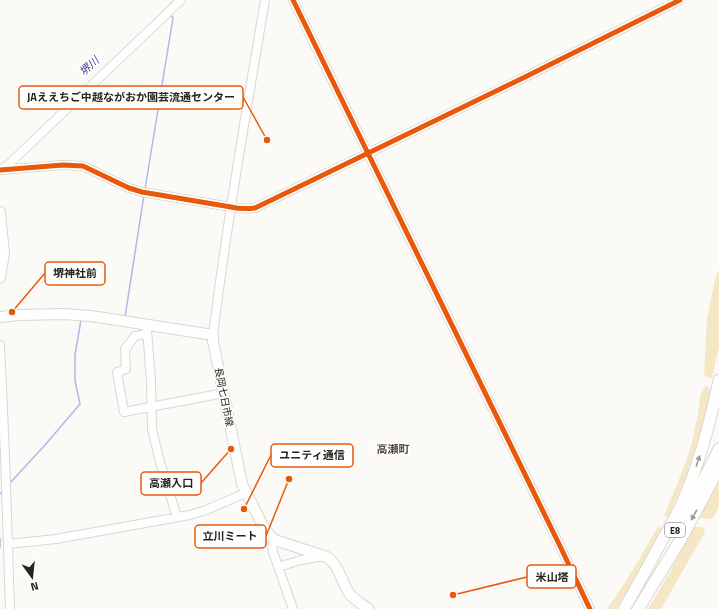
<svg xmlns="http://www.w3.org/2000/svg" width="719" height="609" font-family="'Titillium Web','Noto Sans JP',sans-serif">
	<rect width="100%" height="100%" fill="#fcfaf6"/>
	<!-- green -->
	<path fill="#f5e7c6" d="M 719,270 L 719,347 L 712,378 L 707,377 L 704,375 L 707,318 L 715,280 Z
		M 706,386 L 711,390 C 708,404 706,417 703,430 C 694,460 681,489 668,517 L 664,516 C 673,493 683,472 690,449 C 693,439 695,428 697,418 C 700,409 698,392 706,386 Z
		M 719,478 L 719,506 L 713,518 L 707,519 L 698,518 Z
		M 659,527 L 664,529 L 629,590 L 616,609 L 607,609 C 625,583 642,556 657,528 Z
		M 694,527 L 703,527 L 705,532 L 661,609 L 648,609 L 663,584 Z"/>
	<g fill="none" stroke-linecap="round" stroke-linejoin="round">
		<!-- stream -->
		<path stroke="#b5b5e6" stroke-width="1.5" d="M 145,189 L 173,18 L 170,14
			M 125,317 L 144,195
			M 88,321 L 98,322
			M 10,483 L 45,445 L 80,404 L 75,381 L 75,355 L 81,320 L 82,320
			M 0,494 L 3,490
			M 0,538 L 0,547"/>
		<!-- minor casing -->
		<g stroke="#dad7d1" stroke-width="10">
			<path id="minor" d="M 293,0 L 559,544 L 590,609
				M 1,169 L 8,165 L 181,0
				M 0,170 L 63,165 L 83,166 L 129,188 L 142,192 L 231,207 C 239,209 246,209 255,208 L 525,77 L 680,0
				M 147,330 L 151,381 L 152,429 L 160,462 L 177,517
				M 146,334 L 135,336 L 125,349 L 126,369 L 117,372 L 124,412 L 224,393
				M 213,335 C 227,223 246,112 265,0
				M 0,345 L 5,455 L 10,609
				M 275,540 L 272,547 L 273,552 L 293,609
				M 8,544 L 56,539 L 190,515 L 206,510 L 246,493
				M 278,567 L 301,560 L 324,556"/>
		</g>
		<!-- major casing -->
		<g stroke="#dad7d1" stroke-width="12">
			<path id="major" d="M 0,212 L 4,253 L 0,278
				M 0,317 L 20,315 L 63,314 L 91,316 L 213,335 L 213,341 L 242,484 L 263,526 L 271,537 L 275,540 L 327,557 C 339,565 341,581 349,593 C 354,600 362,604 369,609"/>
		</g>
		<!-- highway casing -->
		<g stroke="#dad7d1" stroke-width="13">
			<path id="highway" d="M 680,523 L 697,493 L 719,449
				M 624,609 C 638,585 651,561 664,537 C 669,528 674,520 679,510 C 698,469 710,424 719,380
				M 638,609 L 681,539 L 719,468"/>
		</g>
		<!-- minor -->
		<use href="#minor" stroke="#fffefe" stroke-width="8"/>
		<!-- major -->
		<use href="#major" stroke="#fffefe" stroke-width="10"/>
		<!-- highway -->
		<use href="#highway" stroke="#fffefe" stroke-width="11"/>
		<!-- cycleway casing -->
		<g stroke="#fff" stroke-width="8">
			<path id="cycleway" d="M 293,0 L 559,544 L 590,609
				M 0,170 L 63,165 L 83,166 L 129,188 L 142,192 L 231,207 C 239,209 246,209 255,208 L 525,77 L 680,0"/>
		</g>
		<!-- cycleway -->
		<use href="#cycleway" stroke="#e8590c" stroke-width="5"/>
	</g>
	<!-- one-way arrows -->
	<defs><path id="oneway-solid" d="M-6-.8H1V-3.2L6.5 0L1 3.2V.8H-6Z"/></defs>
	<g fill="#9e9c99">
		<use href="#oneway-solid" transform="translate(698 461) rotate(-71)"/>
		<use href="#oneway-solid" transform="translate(694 515) rotate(119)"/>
	</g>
	<g text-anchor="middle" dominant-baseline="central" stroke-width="3.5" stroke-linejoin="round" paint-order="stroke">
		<!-- shield labels -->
		<rect fill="#fff" stroke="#686661" stroke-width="1" x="665" y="523" width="20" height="14" rx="3"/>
		<g font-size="9" font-weight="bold" fill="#28251d">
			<text x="675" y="530">E8</text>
		</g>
		<!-- street labels -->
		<g font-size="10" fill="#28251d" stroke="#fff">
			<text transform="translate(224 397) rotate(79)">長岡七日市線</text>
		</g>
		<!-- water labels -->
		<g font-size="11" font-style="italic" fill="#463f93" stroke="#fff">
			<text transform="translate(89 66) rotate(-44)">堺川</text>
		</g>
		<!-- neighbourhood labels -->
		<g font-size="11" font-weight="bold" fill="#544d3b" stroke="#fff">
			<text x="393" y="449">高瀬町</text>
		</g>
	</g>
	<!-- callouts -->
	<path fill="none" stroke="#e8590c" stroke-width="1.5" d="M267 140L243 97M12 312L45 273M244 509L271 455M231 449L201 483M289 479L266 536M453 595L527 577"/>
	<g fill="#e8590c" stroke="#fff" stroke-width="1.5">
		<circle cx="267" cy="140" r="4"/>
		<circle cx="12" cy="312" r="4"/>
		<circle cx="244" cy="509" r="4"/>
		<circle cx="231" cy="449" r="4"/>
		<circle cx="289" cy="479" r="4"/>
		<circle cx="453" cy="595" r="4"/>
	</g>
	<g fill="#fff" stroke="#e8590c" stroke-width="1.5">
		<rect x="19" y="86" width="224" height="23" rx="4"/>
		<rect x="45" y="262" width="60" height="23" rx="4"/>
		<rect x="271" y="444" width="82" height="23" rx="4"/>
		<rect x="141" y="472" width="60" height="23" rx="4"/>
		<rect x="195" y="525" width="71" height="23" rx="4"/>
		<rect x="527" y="565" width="49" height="23" rx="4"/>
	</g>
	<g font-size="11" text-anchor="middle" font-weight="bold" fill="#28251d">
		<text x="131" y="101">JAええちご中越ながおか園芸流通センター</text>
		<text x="75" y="277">堺神社前</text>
		<text x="312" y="459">ユニティ通信</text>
		<text x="171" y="487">高瀬入口</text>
		<text x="230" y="540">立川ミート</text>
		<text x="552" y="581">米山塔</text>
	</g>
	<!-- north arrow -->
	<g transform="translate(32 577) rotate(165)" stroke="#ffffff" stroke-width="3" paint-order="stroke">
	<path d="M0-3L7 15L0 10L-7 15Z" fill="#28251d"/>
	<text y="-6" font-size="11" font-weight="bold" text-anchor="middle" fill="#28251d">N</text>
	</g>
</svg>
